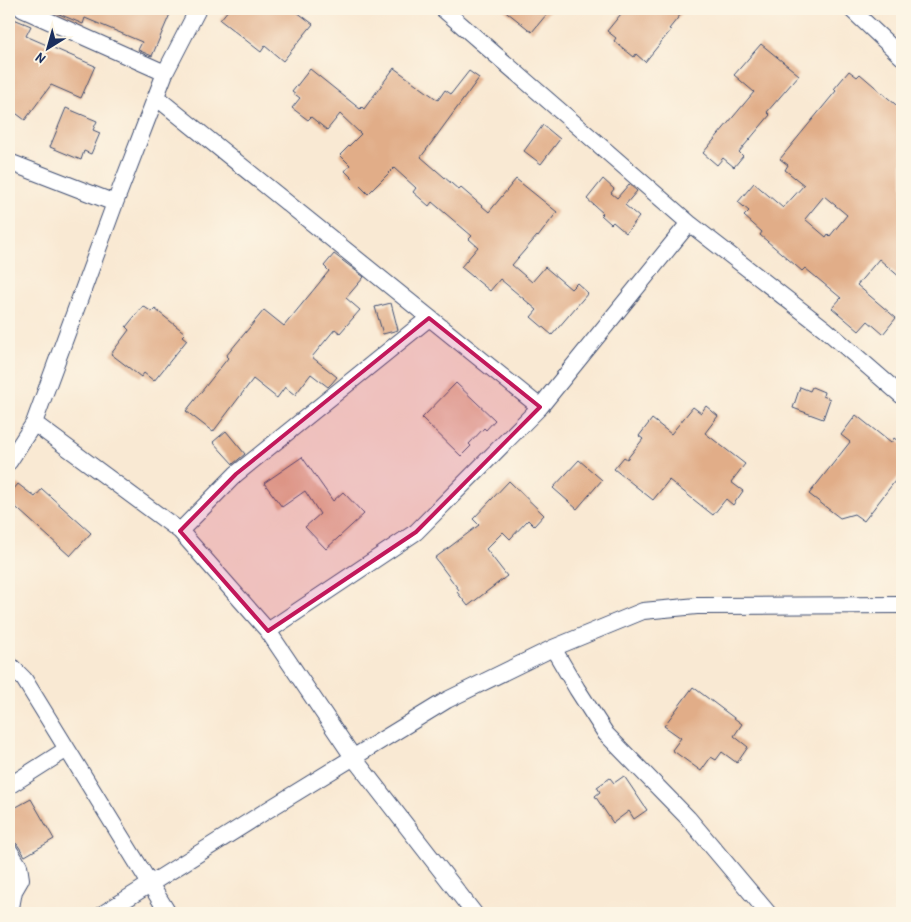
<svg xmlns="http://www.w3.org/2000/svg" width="911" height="922" font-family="'Patrick Hand',sans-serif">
	<rect width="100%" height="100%" fill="#fcf5e5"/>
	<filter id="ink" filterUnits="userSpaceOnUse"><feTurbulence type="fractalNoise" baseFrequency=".02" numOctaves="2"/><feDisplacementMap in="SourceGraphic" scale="10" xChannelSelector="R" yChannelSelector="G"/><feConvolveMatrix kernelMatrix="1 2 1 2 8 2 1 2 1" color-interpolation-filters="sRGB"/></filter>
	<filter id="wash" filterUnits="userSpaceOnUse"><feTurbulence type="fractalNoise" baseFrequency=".0096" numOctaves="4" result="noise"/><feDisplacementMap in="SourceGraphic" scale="20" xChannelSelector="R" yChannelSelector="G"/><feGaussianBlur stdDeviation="1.12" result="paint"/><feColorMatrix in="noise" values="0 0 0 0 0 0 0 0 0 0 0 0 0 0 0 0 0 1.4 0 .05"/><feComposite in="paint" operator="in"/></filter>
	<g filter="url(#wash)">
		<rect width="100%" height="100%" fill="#f9e9d3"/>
		<g id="blocks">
			<!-- building -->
			<path fill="#e1ad88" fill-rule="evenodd" d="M 47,9 L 158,9 L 170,14 L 152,56 L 138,50 L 142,42 L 85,18 L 83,24 Z
				M 229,9 L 293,9 L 313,24 L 283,61 L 265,46 L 261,52 L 220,20 Z
				M 503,9 L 551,9 L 532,32 Z
				M 625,9 L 685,9 L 669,29 L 671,30 L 645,62 L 636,54 L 634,57 L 614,41 L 616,38 L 607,31 Z
				M 9,17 L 31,26 L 26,36 L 95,66 L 81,98 L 51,85 L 25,120 L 9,108 Z
				M 761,44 L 799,75 L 767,112 L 770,115 L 739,152 L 743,156 L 734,167 L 723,158 L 717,165 L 703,153 L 754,92 L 734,75 Z
				M 394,68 L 438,100 L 445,90 L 451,94 L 469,71 L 479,78 L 421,157 L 459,190 L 461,188 L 489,212 L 516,179 L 557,212 L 538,237 L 537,236 L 512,265 L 532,282 L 545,267 L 571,289 L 577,283 L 588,293 L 552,335 L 531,317 L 537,310 L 500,279 L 490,291 L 461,267 L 478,247 L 469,239 L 472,236 L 432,202 L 429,206 L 413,192 L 416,188 L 394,168 L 368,194 L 345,171 L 350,165 L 340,155 L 361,134 L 340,114 L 327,130 L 311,117 L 308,120 L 292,108 L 300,98 L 292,92 L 310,69 L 360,109 L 362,107 L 364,109 Z
				M 849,71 L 857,77 L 860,74 L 902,110 L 902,279 L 879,259 L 857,285 L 896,318 L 883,334 L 868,321 L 859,331 L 832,308 L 841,298 L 805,268 L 802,271 L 760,235 L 762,232 L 744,216 L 749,211 L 738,202 L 754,183 L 783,208 L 804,185 L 785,170 L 788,165 L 780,159 L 836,91 L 834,89 ZM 824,196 L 847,215 L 830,236 L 828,234 L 826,237 L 805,219 Z
				M 66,108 L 97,121 L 93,130 L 100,133 L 91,154 L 84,151 L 81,160 L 50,147 Z
				M 543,125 L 560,139 L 541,164 L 524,151 Z
				M 603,179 L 614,189 L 611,193 L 617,198 L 629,184 L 637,191 L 625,205 L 639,217 L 626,233 L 613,222 L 611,224 L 601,215 L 603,213 L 587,199 Z
				M 334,254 L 364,277 L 346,298 L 360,310 L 340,333 L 335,329 L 312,357 L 337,377 L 332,383 L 328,387 L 311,374 L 295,395 L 285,387 L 277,398 L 253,379 L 213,432 L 186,411 L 228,358 L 226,356 L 264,310 L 284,326 L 329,271 L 324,266 Z
				M 391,303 L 398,330 L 383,334 L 375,307 Z
				M 143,306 L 152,312 L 155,309 L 185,333 L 182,336 L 187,340 L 154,381 L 144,373 L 141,377 L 111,354 L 129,330 L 126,327 Z
				M 456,383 L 495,420 L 486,430 L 484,428 L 469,444 L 471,446 L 461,456 L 422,418 Z
				M 800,387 L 810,391 L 812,387 L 824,392 L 823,396 L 830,399 L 823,419 L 793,408 Z
				M 706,406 L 718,416 L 705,433 L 745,464 L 731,482 L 743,491 L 733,505 L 726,499 L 713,515 L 669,480 L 653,500 L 614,469 L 624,457 L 627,459 L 643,439 L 639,436 L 652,419 L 671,434 L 693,407 L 701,413 Z
				M 856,415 L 891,443 L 894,438 L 902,444 L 902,472 L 864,521 L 854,514 L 840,518 L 809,494 L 850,442 L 841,435 Z
				M 226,431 L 245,454 L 233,464 L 213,442 Z
				M 302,457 L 333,501 L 343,492 L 364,514 L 326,549 L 305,527 L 320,514 L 305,491 L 282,507 L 264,483 Z
				M 579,460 L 602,480 L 577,509 L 553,488 Z
				M 509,481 L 544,515 L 534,526 L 528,520 L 510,539 L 503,532 L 486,549 L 507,576 L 468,606 L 457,592 L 459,590 L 435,558 L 479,525 L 473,519 Z
				M 18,484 L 35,497 L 42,489 L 91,533 L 70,556 L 9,501 L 9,495 Z
				M 693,687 L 742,724 L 734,736 L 748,747 L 737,763 L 722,752 L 716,760 L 711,757 L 701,771 L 672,750 L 681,738 L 664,726 Z
				M 624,776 L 647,810 L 634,819 L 629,811 L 613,823 L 595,796 L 600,792 L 597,787 L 610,778 L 614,783 Z
				M 31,799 L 54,839 L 25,856 L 17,844 L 9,840 L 9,811 Z"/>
		</g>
	</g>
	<g filter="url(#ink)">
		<use href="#blocks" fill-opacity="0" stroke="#3c4b70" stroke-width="1"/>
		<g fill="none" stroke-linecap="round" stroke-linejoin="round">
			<!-- street casing -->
			<g stroke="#3c4b70" stroke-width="18">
				<path id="street" d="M 22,9 L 165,73
					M 443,9 L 689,223 L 825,329 L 902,396
					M 851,9 L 902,57
					M 156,97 L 540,407
					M 9,162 L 115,203
					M 34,423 L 180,531 L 268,631 L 353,757 L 474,913
					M 9,462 L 34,423 L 115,203 L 165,73 L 198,9
					M 180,531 L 236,474 L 429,318
					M 268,631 L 416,532 L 540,407 L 689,223
					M 553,648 L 577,689 L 606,734 L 688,818 L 768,913
					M 9,664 L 24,679 L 168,913
					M 9,786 L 67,749
					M 9,850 L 19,866 L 21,879 L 14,891 L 10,913
					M 104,913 L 266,811 L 447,700 L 553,648 L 643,611 L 697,606 L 902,605"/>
			</g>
			<!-- street -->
			<use href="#street" stroke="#fff" stroke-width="16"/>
		</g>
	</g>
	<!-- marked area -->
	<path fill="#c2185b" fill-opacity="0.2" stroke="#c2185b" stroke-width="4" stroke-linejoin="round" d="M 429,318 L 540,407 L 416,532 L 268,631 L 180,531 L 236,474 Z"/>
	<!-- margin -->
	<rect width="911" height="922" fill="none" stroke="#fcf5e5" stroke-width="30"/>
	<!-- north arrow -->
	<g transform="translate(48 48) rotate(217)" stroke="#fcf5e5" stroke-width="4" paint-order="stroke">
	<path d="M0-4L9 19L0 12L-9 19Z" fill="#1b2f5e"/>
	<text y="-8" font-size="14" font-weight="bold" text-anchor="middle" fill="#1b2f5e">N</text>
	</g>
</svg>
